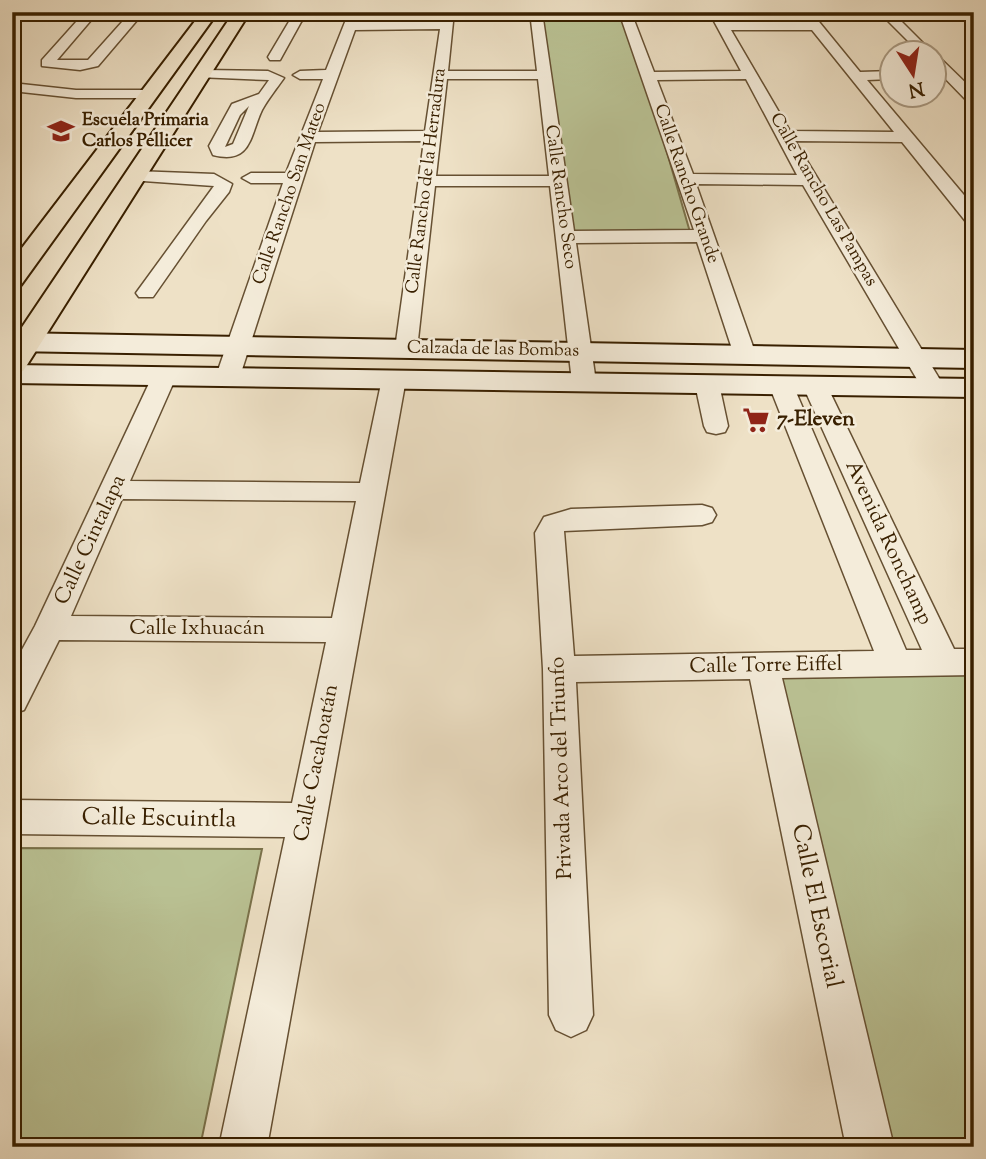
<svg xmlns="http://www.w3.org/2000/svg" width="986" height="1159" font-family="'Sorts Mill Goudy',serif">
	<rect width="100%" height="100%" fill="#eee1c6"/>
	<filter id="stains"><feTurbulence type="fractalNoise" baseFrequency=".00286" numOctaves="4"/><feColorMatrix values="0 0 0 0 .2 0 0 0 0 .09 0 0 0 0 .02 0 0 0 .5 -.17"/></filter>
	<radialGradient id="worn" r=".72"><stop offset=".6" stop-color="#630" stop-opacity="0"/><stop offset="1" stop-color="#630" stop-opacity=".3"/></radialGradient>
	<!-- green -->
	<path fill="#bac294" stroke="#7a714a" stroke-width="2" d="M 541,12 L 620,12 L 645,76 L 692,239 L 570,239 Z
		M 974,675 L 974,1147 L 872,1147 L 758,678 Z
		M 12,848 L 262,849 L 200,1147 L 12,1147 Z"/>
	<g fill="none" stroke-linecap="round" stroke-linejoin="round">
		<!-- street casing -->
		<g stroke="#665032" stroke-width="3">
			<path id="street" d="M 85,12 L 98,12 L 57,60 L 88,60 L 131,12 L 144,12 L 98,66 L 80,70 L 42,66 L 42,60 Z
				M 298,12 L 311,12 L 301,22 L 280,60 L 270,60 L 268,57 L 290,20 Z
				M 349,12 L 361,12 L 357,22 L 441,21 L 442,12 L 454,12 L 448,71 L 537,71 L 530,12 L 542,12 L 574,231 L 694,230 L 619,12 L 631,12 L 654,72 L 741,71 L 709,12 L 721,12 L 727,22 L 806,22 L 798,12 L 811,12 L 860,72 L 892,71 L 892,79 L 867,80 L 974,207 L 974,224 L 967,223 L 902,142 L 795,141 L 945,388 L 941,393 L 925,393 L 803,185 L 696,184 L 756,355 L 753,360 L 737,360 L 734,355 L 697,242 L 576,243 L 596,382 L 592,387 L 576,387 L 572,382 L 550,186 L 435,186 L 417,349 L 414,354 L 398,354 L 395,349 L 424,141 L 315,142 L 240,376 L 236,381 L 220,381 L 216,376 L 283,183 L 251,183 L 242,178 L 251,173 L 286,173 L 323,79 L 300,79 L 293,75 L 300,71 L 326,70 ZM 440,29 L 425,131 L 318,132 L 355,30 ZM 731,30 L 812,30 L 894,132 L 790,131 ZM 447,79 L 538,79 L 549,176 L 436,176 ZM 746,79 L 797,175 L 693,174 L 657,80 Z
				M 879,12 L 892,12 L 932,52 L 919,52 Z
				M 967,12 L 974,12 L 974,17 Z
				M 934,56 L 939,57 L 974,91 L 974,104 L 969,103 L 934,67 Z
				M 202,70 L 268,71 L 284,78 C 277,88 268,99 262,110 C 250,135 252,165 213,155 L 209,146 L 232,104 L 259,94 L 269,80 L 197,77 L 197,71 ZM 249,106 L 233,144 L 225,147 L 240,115 Z
				M 12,83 L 76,90 L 149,90 L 156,94 L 149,98 L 76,98 L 12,91 Z
				M 135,171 L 214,174 L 232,184 L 229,192 L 206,221 L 153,297 L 139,297 L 136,293 L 214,186 L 129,180 L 126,176 L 129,172 Z
				M 164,370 L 172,372 L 176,377 L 130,481 L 360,483 L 382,379 L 386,374 L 402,374 L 406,379 L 267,1147 L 219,1147 L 285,837 L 12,834 L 12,800 L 292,803 L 326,642 L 59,640 L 24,710 L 12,714 L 12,668 L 35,626 L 152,377 L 156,372 ZM 122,499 L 356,501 L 332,618 L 71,616 Z
				M 707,377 L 715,379 L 719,384 L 728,426 L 725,432 L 716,434 L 707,432 L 704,426 L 695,384 L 699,379 Z
				M 781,378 L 789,380 L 793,385 L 906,650 L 922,650 L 803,386 L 807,381 L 823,381 L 827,386 L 954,649 L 974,649 L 974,675 L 782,678 L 894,1147 L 846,1147 L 750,679 L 576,682 L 593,1015 L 586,1030 L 571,1037 L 556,1030 L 549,1015 L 543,669 L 535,533 L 544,517 L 571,509 L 702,505 L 712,508 L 716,515 L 712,522 L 702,525 L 564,531 L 574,656 L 874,651 L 769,385 L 773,380 Z"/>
		</g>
		<!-- secondary casing -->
		<g stroke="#392000" stroke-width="4">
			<path id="secondary" d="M 12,333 L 974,350 L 974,368 L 12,351 Z
				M 12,365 L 974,379 L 974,397 L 12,383 Z"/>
		</g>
		<!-- primary casing -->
		<g stroke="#392000" stroke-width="4">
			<path id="primary" d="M 202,12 L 218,12 L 21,285 L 12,287 L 12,261 Z
				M 234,12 L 250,12 L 27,365 L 23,371 L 12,374 L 12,342 Z"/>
		</g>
		<!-- street -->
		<use href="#street" fill="#f4ecda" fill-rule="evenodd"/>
		<!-- secondary -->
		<use href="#secondary" fill="#f4ecda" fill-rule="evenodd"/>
		<!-- primary -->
		<use href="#primary" fill="#eee1c6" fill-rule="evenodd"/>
	</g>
	<!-- icons -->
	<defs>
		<g id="school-bare" transform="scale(2.1)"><path d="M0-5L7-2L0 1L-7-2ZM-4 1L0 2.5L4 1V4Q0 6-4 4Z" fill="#8f2418" stroke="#f4ecda" stroke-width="2.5" paint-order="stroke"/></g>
		<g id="supermarket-bare" transform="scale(2.1)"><path d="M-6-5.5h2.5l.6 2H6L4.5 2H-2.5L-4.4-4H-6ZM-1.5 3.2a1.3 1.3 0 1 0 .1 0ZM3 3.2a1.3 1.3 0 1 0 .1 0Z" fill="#8f2418" stroke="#f4ecda" stroke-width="2.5" paint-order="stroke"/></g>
	</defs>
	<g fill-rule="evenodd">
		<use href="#school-bare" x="61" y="131"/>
		<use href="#supermarket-bare" x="756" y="420"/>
	</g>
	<g text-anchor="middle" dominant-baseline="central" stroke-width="5" stroke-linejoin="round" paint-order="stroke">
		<!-- far-poi labels -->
		<g font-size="18" font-weight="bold" fill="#392000" stroke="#f4ecda" text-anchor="start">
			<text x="82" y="121">Escuela Primaria<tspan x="82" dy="21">Carlos Pellicer</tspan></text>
		</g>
		<!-- far-street labels -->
		<g font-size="18" fill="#392000" stroke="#f4ecda">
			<text transform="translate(427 181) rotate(-83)">Calle Rancho de la Herradura</text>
			<text transform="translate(686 184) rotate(71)">Calle Rancho Grande</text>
			<text transform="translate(290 194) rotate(-71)">Calle Rancho San Mateo</text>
			<text transform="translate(560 197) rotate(82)">Calle Rancho Seco</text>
			<text transform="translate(823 200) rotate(60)">Calle Rancho Las Pampas</text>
			<text transform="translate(493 350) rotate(1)">Calzada de las Bombas</text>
		</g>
		<!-- poi labels -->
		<g font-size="21" font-weight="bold" fill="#392000" stroke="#f4ecda" text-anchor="start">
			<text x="777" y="420">7-Eleven</text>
		</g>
		<!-- street labels -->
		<g font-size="21" fill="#392000" stroke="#f4ecda">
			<text transform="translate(91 540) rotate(-65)">Calle Cintalapa</text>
			<text transform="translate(888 543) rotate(65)">Avenida Ronchamp</text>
			<text x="197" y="629">Calle Ixhuacán</text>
			<text transform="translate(766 666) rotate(-1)">Calle Torre Eiffel</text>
			<text transform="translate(317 763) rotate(-79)">Calle Cacahoatán</text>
			<text transform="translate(562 768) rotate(-92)">Privada Arco del Triunfo</text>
		</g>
		<!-- near-street labels -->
		<g font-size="24" fill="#392000" stroke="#f4ecda">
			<text transform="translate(159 819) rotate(1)">Calle Escuintla</text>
			<text transform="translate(816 906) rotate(78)">Calle El Escorial</text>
		</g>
	</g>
	<!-- margin -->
	<rect width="986" height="1159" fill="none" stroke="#eee1c6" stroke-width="42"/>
	<rect x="14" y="14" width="958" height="1131" fill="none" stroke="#392000" stroke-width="3.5"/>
	<rect x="21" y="21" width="944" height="1117" fill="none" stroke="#392000" stroke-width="2"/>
	<!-- north arrow -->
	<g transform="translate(913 74) rotate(168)"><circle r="33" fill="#f4ecda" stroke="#a99a83" stroke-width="2"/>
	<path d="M0-5L12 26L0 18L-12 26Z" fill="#8f2418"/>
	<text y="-10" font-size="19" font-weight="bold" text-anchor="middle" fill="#392000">N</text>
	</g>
	<rect width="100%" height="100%" filter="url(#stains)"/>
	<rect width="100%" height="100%" fill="url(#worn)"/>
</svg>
